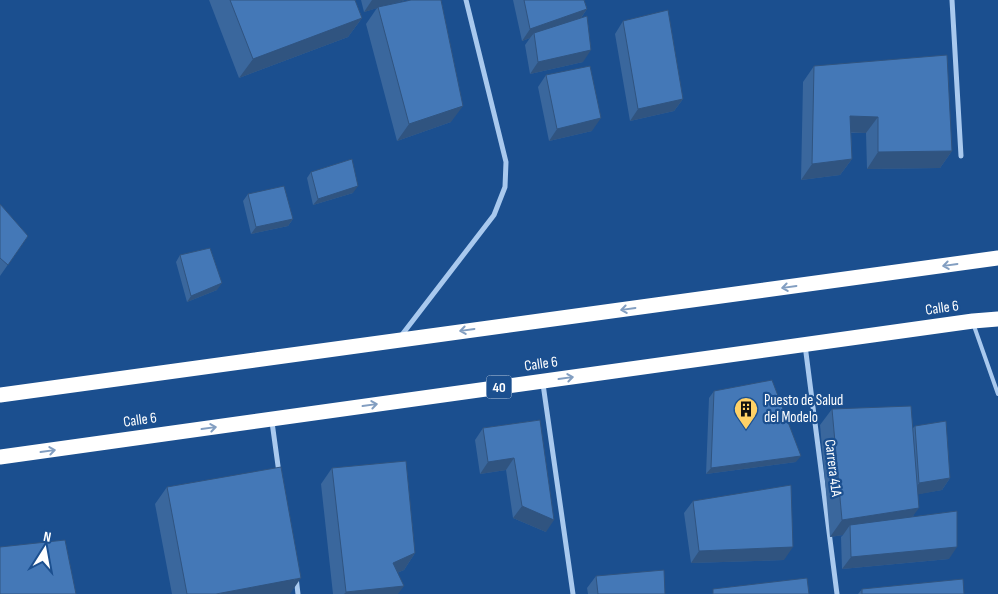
<svg xmlns="http://www.w3.org/2000/svg" width="998" height="594" font-family="'Sofia Sans Condensed',sans-serif">
	<rect width="100%" height="100%" fill="#1b4f8f"/>
	<g fill="none" stroke-linecap="round" stroke-linejoin="round">
		<!-- lane -->
		<path stroke="#a9c9ee" stroke-width="4" d="M 974,326 L 998,394"/>
		<!-- street -->
		<path stroke="#a9c9ee" stroke-width="5" d="M 952,0 L 961,156
			M 401,336 L 494,215 L 505,187 L 506,162 L 466,0
			M 805,345 L 837,594
			M 543,384 L 573,594
			M 272,422 L 279,473
			M 296,577 L 298,594"/>
		<!-- highway -->
		<path stroke="#fff" stroke-width="15" d="M 0,395 L 998,258
			M 0,457 L 973,321 L 998,319"/>
	</g>
	<!-- wall -->
	<path fill="#3a679d" d="M 209,0 L 355,0 L 362,18 L 348,37 L 239,78 Z
		M 361,0 L 405,0 L 388,5 L 451,122 L 397,141 L 366,24 L 377,8 L 364,12 Z
		M 513,0 L 584,0 L 587,9 L 581,18 L 583,62 L 530,74 L 525,45 L 530,38 L 522,41 Z
		M 623,21 L 683,99 L 674,111 L 630,121 L 615,34 Z
		M 814,66 L 952,151 L 940,168 L 867,169 L 866,133 L 851,133 L 852,159 L 840,175 L 801,180 L 803,82 Z
		M 546,75 L 592,131 L 549,141 L 538,87 Z
		M 311,172 L 353,193 L 313,205 L 307,178 Z
		M 248,194 L 293,219 L 288,226 L 251,234 L 243,201 Z
		M 0,204 L 28,236 L 0,276 Z
		M 180,255 L 217,290 L 187,302 L 176,262 Z
		M 714,391 L 796,462 L 706,474 L 709,398 Z
		M 832,409 L 912,429 L 915,426 L 950,478 L 942,490 L 918,494 L 913,517 L 949,559 L 842,569 L 841,537 L 843,535 L 830,537 L 820,425 Z
		M 540,420 L 546,532 L 513,518 L 506,470 L 480,474 L 475,440 L 483,428 Z
		M 332,468 L 415,553 L 404,570 L 397,573 L 398,594 L 333,594 L 321,484 Z
		M 167,487 L 290,594 L 172,594 L 155,504 Z
		M 693,501 L 784,560 L 691,563 L 684,513 Z
		M 596,576 L 665,594 L 588,594 L 587,588 Z
		M 862,589 L 964,594 L 858,594 Z"/>
	<!-- shaded-wall -->
	<path fill="#305480" d="M 372,0 L 405,0 L 364,12 Z
		M 587,9 L 578,22 L 534,33 L 530,38 L 522,41 L 530,29 Z
		M 362,18 L 348,37 L 239,78 L 253,59 Z
		M 591,50 L 583,62 L 530,74 L 538,62 Z
		M 683,99 L 674,111 L 630,121 L 638,109 Z
		M 463,106 L 451,122 L 397,141 L 409,124 Z
		M 850,116 L 878,117 L 866,133 L 838,132 Z
		M 601,118 L 592,131 L 549,141 L 557,129 Z
		M 952,151 L 940,168 L 867,169 L 878,152 Z
		M 852,159 L 840,175 L 801,180 L 812,164 Z
		M 358,186 L 353,193 L 313,205 L 318,199 Z
		M 293,219 L 288,226 L 251,234 L 256,227 Z
		M 222,283 L 217,290 L 187,302 L 191,296 Z
		M 801,456 L 796,462 L 706,474 L 711,468 Z
		M 514,458 L 506,470 L 480,474 L 488,462 Z
		M 950,478 L 942,490 L 910,496 L 919,483 Z
		M 522,506 L 554,520 L 546,532 L 513,518 Z
		M 919,508 L 907,524 L 850,525 L 843,535 L 830,537 L 842,520 Z
		M 793,547 L 784,560 L 691,563 L 699,551 Z
		M 957,547 L 949,559 L 842,569 L 851,557 Z
		M 415,553 L 404,570 L 382,579 L 393,563 Z
		M 301,578 L 290,594 L 216,594 Z
		M 404,586 L 398,594 L 344,594 L 346,592 Z"/>
	<!-- building -->
	<path fill="#4478b7" stroke="#305480" d="M 230,0 L 355,0 L 362,18 L 253,59 Z
		M 411,0 L 441,0 L 463,106 L 409,124 L 378,7 Z
		M 524,0 L 584,0 L 587,9 L 530,29 Z
		M 668,10 L 683,99 L 638,109 L 623,21 Z
		M 587,16 L 591,50 L 538,62 L 534,33 Z
		M 947,55 L 952,151 L 878,152 L 878,117 L 850,116 L 852,159 L 812,164 L 814,66 Z
		M 590,66 L 601,118 L 557,129 L 546,75 Z
		M 352,159 L 358,186 L 318,199 L 311,172 Z
		M 284,186 L 293,219 L 256,227 L 248,194 Z
		M 0,204 L 28,236 L 8,265 L 0,258 Z
		M 210,248 L 222,283 L 191,296 L 180,255 Z
		M 772,380 L 801,456 L 711,468 L 714,391 Z
		M 911,406 L 919,508 L 842,520 L 832,409 Z
		M 540,420 L 554,520 L 522,506 L 514,458 L 488,462 L 483,428 Z
		M 946,421 L 950,478 L 919,483 L 915,426 Z
		M 406,461 L 415,553 L 393,563 L 404,586 L 346,592 L 332,468 Z
		M 281,467 L 301,578 L 216,594 L 187,594 L 167,487 Z
		M 791,485 L 793,547 L 699,551 L 693,501 Z
		M 957,511 L 957,547 L 851,557 L 850,525 Z
		M 65,540 L 76,594 L 0,594 L 0,547 Z
		M 664,570 L 665,594 L 598,594 L 596,576 Z
		M 807,578 L 809,594 L 713,594 L 713,589 Z
		M 963,579 L 964,594 L 862,594 L 862,589 Z"/>
	<!-- one-way arrows -->
	<defs><path id="oneway-shaft" d="M-6 0H5M1.5-3L5.5 0L1.5 3" fill="none" stroke-width="1.6" stroke-linecap="round" stroke-linejoin="round" transform="scale(1.25)"/></defs>
	<g stroke="#829ec1">
		<use href="#oneway-shaft" transform="translate(950 265) rotate(172)"/>
		<use href="#oneway-shaft" transform="translate(789 287) rotate(172)"/>
		<use href="#oneway-shaft" transform="translate(628 309) rotate(172)"/>
		<use href="#oneway-shaft" transform="translate(467 330) rotate(172)"/>
		<use href="#oneway-shaft" transform="translate(566 378) rotate(-8)"/>
		<use href="#oneway-shaft" transform="translate(370 405) rotate(-8)"/>
		<use href="#oneway-shaft" transform="translate(209 428) rotate(-8)"/>
		<use href="#oneway-shaft" transform="translate(48 451) rotate(-8)"/>
	</g>
	<!-- icons -->
	<defs>
		<g id="building-pin" transform="scale(1.25)"><path d="M0 17L-7.5 6A9.5 9.5 0 1 1 7.5 6Z" fill="#ffd166" stroke="#1b4f8f"/><path d="M-4-6H4V6H1V3H-1V6H-4ZM-2.5-4.3h1.7v1.8h-1.7ZM.8-4.3h1.7v1.8H.8ZM-2.5-1h1.7V.8h-1.7ZM.8-1h1.7V.8H.8Z" fill="#111"/></g>
	</defs>
	<g fill-rule="evenodd">
		<use href="#building-pin" x="746" y="409"/>
	</g>
	<g text-anchor="middle" dominant-baseline="central" stroke-width="4.5" stroke-linejoin="round" paint-order="stroke">
		<!-- shield labels -->
		<rect fill="#1b4f8f" stroke="#bbcadd" stroke-width="1" x="486.5" y="375.5" width="25" height="23" rx="4"/>
		<g font-size="14" font-weight="bold" fill="#fff">
			<text x="499" y="387">40</text>
		</g>
		<!-- street labels -->
		<g font-size="15" fill="#fff" stroke="#1b4f8f">
			<text transform="translate(942 308) rotate(-8)">Calle 6</text>
			<text transform="translate(541 364) rotate(-8)">Calle 6</text>
			<text transform="translate(140 420) rotate(-8)">Calle 6</text>
			<text transform="translate(833 468) rotate(83)">Carrera 41A</text>
		</g>
		<!-- poi labels -->
		<g font-size="15" fill="#fff" stroke="#1b4f8f" text-anchor="start">
			<text x="764" y="400">Puesto de Salud<tspan x="764" dy="17">del Modelo</tspan></text>
		</g>
	</g>
	<!-- north arrow -->
	<g transform="translate(45 549) rotate(11)" stroke="#1b4f8f" stroke-width="4" paint-order="stroke">
	<path d="M0-4L9 19L0 12L-9 19Z" fill="#ffffff"/>
	<text y="-8" font-size="14" font-weight="bold" text-anchor="middle" fill="#ffffff">N</text>
	</g>
</svg>
